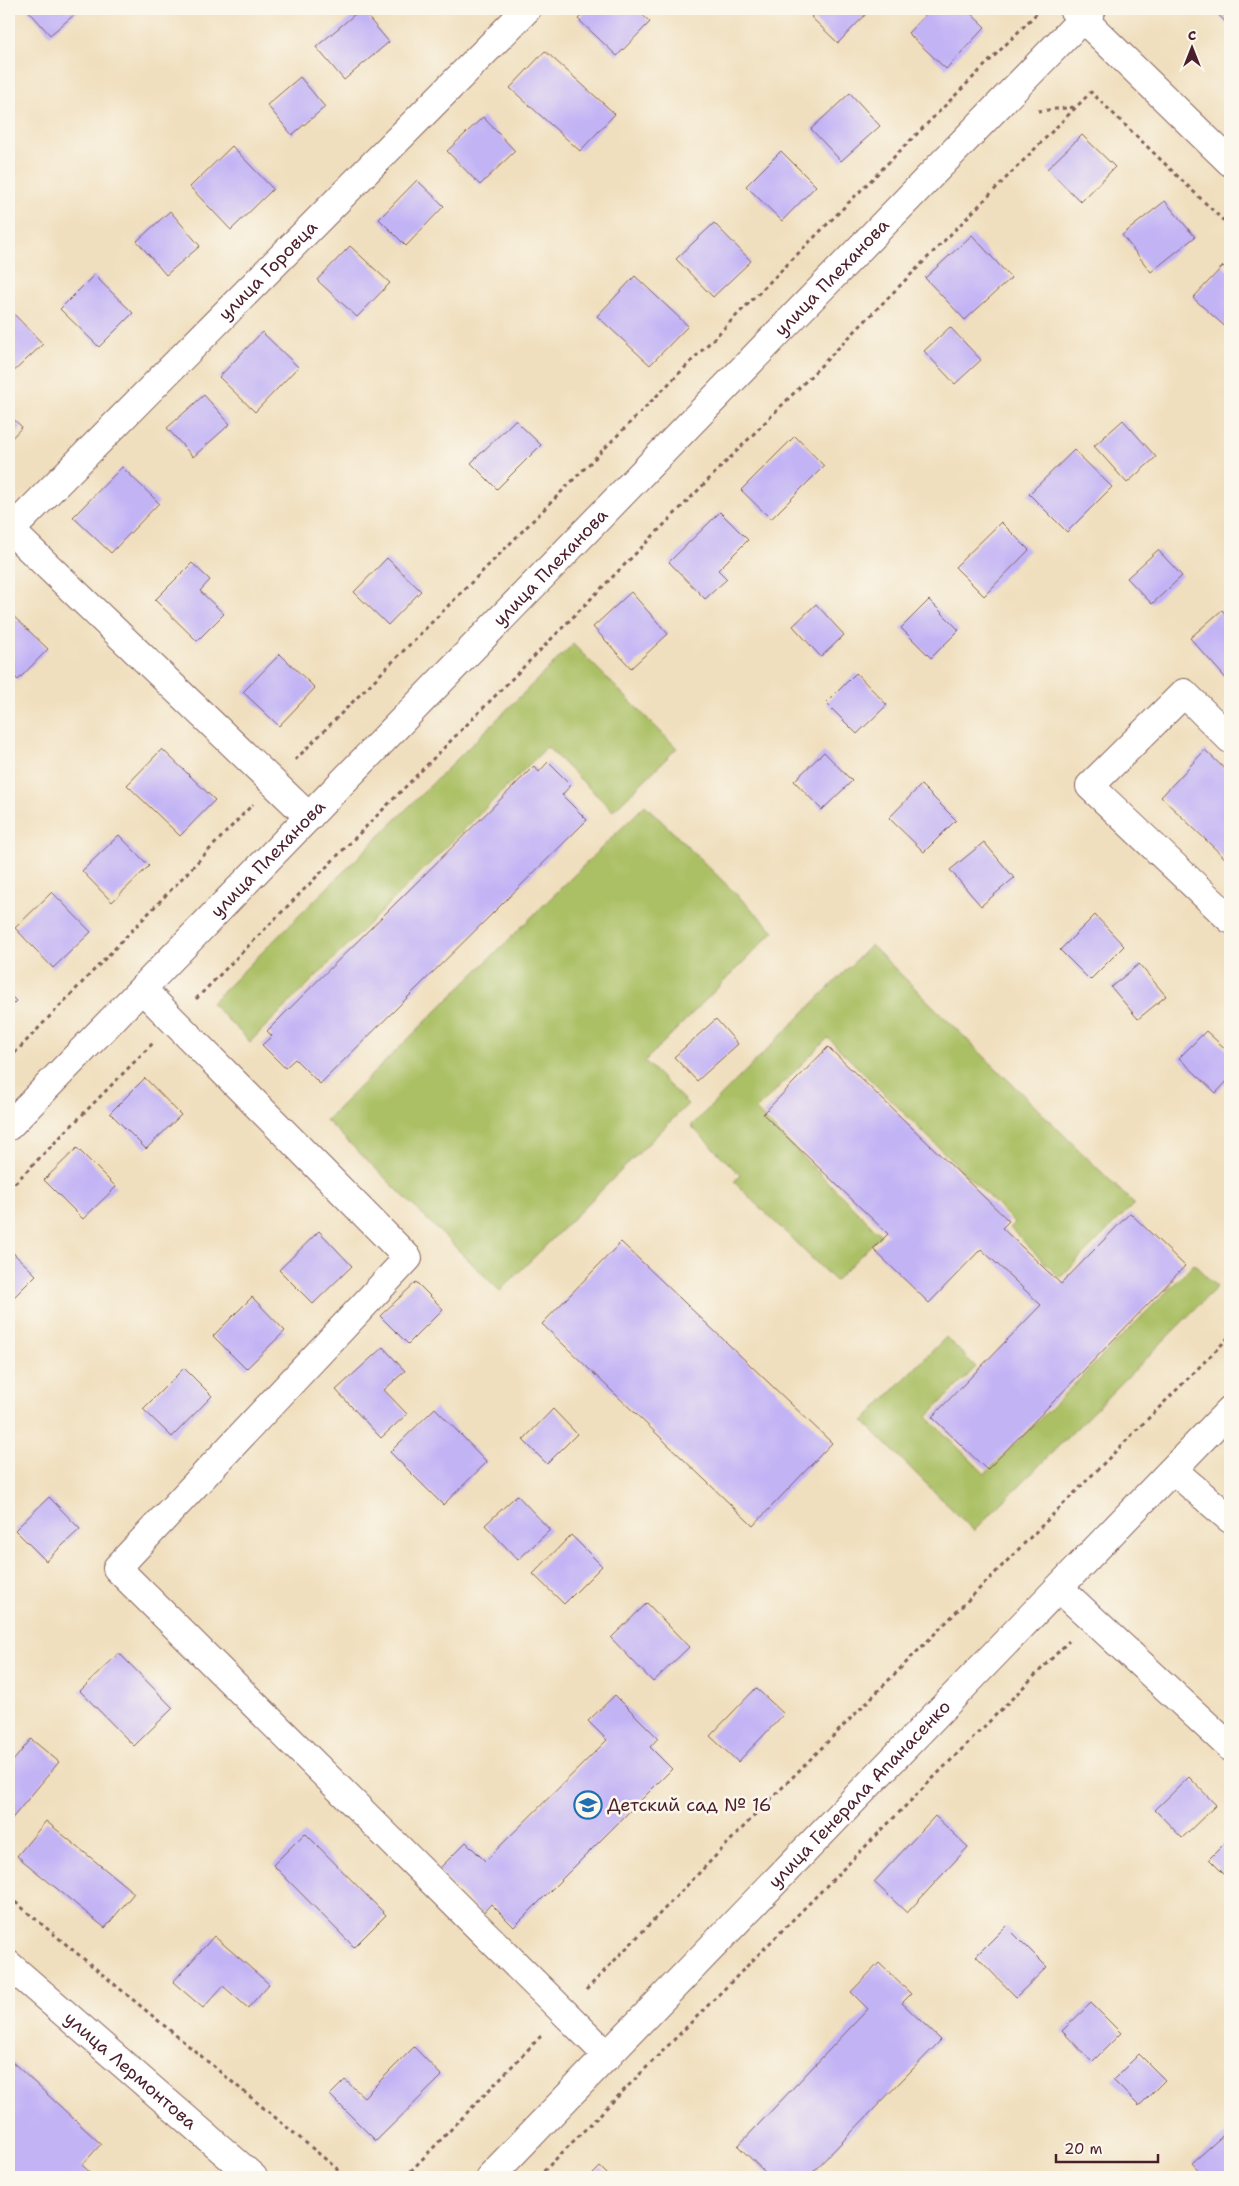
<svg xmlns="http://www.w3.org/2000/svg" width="1239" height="2186" font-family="'Shantell Sans',sans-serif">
	<rect width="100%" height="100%" fill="#fbf7ec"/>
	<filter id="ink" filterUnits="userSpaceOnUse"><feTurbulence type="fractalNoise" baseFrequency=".02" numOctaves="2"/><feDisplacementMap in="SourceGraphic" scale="10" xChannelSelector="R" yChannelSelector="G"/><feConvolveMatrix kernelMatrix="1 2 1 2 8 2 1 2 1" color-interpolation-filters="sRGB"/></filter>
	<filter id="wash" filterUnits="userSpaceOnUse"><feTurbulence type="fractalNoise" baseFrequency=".0096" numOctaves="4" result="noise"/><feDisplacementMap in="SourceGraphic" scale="20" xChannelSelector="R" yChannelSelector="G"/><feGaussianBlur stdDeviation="1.12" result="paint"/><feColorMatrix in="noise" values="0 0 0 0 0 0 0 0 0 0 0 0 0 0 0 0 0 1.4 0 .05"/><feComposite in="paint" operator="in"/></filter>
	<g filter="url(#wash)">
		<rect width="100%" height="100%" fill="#f0dfbe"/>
		<!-- green -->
		<path fill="#abc065" stroke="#7a7048" d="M 573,644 L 677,748 L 613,811 L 547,747 L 250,1042 L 211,1003 Z
			M 645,805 L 774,931 L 645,1061 L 688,1104 L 500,1291 L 326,1120 Z
			M 871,945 L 1134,1204 L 1060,1278 L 1010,1228 L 1015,1223 L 828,1038 L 756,1110 L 881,1235 L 835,1281 L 734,1182 L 740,1175 L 691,1126 Z
			M 1194,1264 L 1217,1287 L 974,1531 L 863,1421 L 946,1337 L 976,1367 L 927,1417 L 985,1474 Z"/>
		<g id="blocks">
			<!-- building -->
			<path fill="#c2b3f5" d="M 27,9 L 81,9 L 50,35 Z
				M 361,9 L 389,42 L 344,80 L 316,47 Z
				M 588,9 L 636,9 L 650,22 L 617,56 L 578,19 Z
				M 820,9 L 871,9 L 838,43 L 811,17 Z
				M 931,9 L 966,9 L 985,27 L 946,69 L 908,33 Z
				M 1213,9 L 1230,9 L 1230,27 Z
				M 545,51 L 615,114 L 580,151 L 510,88 Z
				M 300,77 L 325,107 L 292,135 L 267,105 Z
				M 850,93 L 880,126 L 841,161 L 811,129 Z
				M 483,117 L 515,151 L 480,185 L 447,151 Z
				M 1082,135 L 1115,167 L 1081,202 L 1047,169 Z
				M 232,146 L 273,189 L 231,230 L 190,187 Z
				M 781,151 L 816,186 L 782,221 L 746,186 Z
				M 417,180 L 444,206 L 406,246 L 379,219 Z
				M 1165,201 L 1195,237 L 1151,272 L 1122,235 Z
				M 170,211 L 200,246 L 166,275 L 137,241 Z
				M 714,223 L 751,261 L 713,297 L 676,259 Z
				M 972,235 L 1011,278 L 965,320 L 925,278 Z
				M 350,246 L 390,283 L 357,317 L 317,280 Z
				M 1223,266 L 1230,273 L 1230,331 L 1193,298 Z
				M 94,275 L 133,313 L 99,347 L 60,309 Z
				M 635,276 L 688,326 L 650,365 L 597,316 Z
				M 9,309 L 43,344 L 9,376 Z
				M 950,327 L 981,360 L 955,384 L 924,351 Z
				M 262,332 L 298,367 L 255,412 L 219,377 Z
				M 204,395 L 230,424 L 193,457 L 167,428 Z
				M 9,415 L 22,427 L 9,441 Z
				M 515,420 L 541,445 L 497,489 L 471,463 Z
				M 1123,420 L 1156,457 L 1127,483 L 1094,446 Z
				M 795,436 L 824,466 L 771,519 L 741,490 Z
				M 1074,450 L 1112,487 L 1067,532 L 1029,494 Z
				M 122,467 L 159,503 L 111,553 L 73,517 Z
				M 720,512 L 748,540 L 718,570 L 727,579 L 705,599 L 669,562 Z
				M 1001,522 L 1029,550 L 984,596 L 955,567 Z
				M 1158,550 L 1182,576 L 1152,604 L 1127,578 Z
				M 387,558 L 421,591 L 388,625 L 354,592 Z
				M 192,563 L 210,580 L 200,591 L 224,614 L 197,641 L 155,600 Z
				M 631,592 L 668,634 L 631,668 L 593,627 Z
				M 929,600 L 959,630 L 931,658 L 901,628 Z
				M 816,604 L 844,635 L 821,657 L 793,626 Z
				M 1222,610 L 1230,619 L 1230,683 L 1190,638 Z
				M 9,612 L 48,649 L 18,680 L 9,672 Z
				M 280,654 L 315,688 L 279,726 L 243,692 Z
				M 856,673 L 887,705 L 857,734 L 826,703 Z
				M 162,749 L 215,800 L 180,836 L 127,785 Z
				M 1205,750 L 1230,774 L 1230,863 L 1161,797 Z
				M 824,752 L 852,781 L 822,810 L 794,781 Z
				M 548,762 L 571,785 L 562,795 L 587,820 L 320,1084 L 295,1059 L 285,1068 L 262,1045 L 272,1036 L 267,1031 L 534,766 L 539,772 Z
				M 921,785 L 956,820 L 924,852 L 889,818 Z
				M 119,835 L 149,866 L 112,902 L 82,871 Z
				M 984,842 L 1014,878 L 981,906 L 950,870 Z
				M 52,892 L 91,932 L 53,968 L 15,928 Z
				M 1095,915 L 1124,946 L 1090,980 L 1060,950 Z
				M 1139,964 L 1166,996 L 1138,1019 L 1111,987 Z
				M 9,994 L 16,1001 L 9,1008 Z
				M 716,1019 L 738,1044 L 697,1081 L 674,1057 Z
				M 1206,1031 L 1230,1053 L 1230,1078 L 1216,1093 L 1179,1058 Z
				M 828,1047 L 1009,1221 L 1002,1228 L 1061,1284 L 1130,1213 L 1185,1266 L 987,1470 L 932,1417 L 1041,1305 L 981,1249 L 929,1303 L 873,1249 L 888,1234 L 763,1114 Z
				M 145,1078 L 181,1115 L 146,1149 L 110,1113 Z
				M 77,1148 L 116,1187 L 83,1219 L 44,1180 Z
				M 319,1231 L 352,1266 L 313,1304 L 279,1270 Z
				M 621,1242 L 832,1443 L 753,1526 L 542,1324 Z
				M 9,1249 L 36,1275 L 9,1302 Z
				M 416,1282 L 443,1309 L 408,1344 L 380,1316 Z
				M 252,1297 L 285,1331 L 246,1369 L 213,1336 Z
				M 383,1347 L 405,1371 L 384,1390 L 407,1414 L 381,1438 L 336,1390 Z
				M 184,1368 L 212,1396 L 172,1437 L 143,1409 Z
				M 435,1408 L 487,1462 L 443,1505 L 390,1452 Z
				M 553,1409 L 577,1434 L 547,1464 L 523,1440 Z
				M 517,1495 L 550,1530 L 518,1560 L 485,1525 Z
				M 49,1497 L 80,1529 L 46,1561 L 15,1530 Z
				M 571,1535 L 602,1566 L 564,1604 L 533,1574 Z
				M 647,1603 L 689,1647 L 653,1682 L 611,1638 Z
				M 119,1653 L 173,1708 L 134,1746 L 80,1691 Z
				M 756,1688 L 784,1714 L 738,1762 L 710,1736 Z
				M 615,1695 L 658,1738 L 650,1747 L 672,1769 L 514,1927 L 491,1904 L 482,1914 L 438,1870 L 466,1842 L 485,1861 L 607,1740 L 588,1721 Z
				M 31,1739 L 59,1762 L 9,1822 L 9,1766 Z
				M 1189,1777 L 1216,1805 L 1182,1838 L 1155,1810 Z
				M 935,1816 L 968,1847 L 907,1913 L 874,1882 Z
				M 46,1821 L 134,1893 L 105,1928 L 17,1856 Z
				M 305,1833 L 386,1915 L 354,1947 L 273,1865 Z
				M 1230,1838 L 1230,1880 L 1209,1859 Z
				M 1006,1926 L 1047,1967 L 1016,1997 L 976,1956 Z
				M 214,1936 L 269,1984 L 248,2008 L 223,1986 L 203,2008 L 173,1982 Z
				M 879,1963 L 911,1994 L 902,2003 L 941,2040 L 808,2177 L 770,2177 L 738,2146 L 868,2009 L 851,1992 Z
				M 1091,2003 L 1121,2033 L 1092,2062 L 1062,2031 Z
				M 414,2047 L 442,2076 L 376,2141 L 330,2095 L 345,2080 L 364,2097 Z
				M 1139,2054 L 1165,2080 L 1139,2106 L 1113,2080 Z
				M 9,2059 L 101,2144 L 82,2165 L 95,2177 L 9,2177 Z
				M 1229,2130 L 1230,2177 L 1205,2177 L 1192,2163 Z
				M 600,2167 L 610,2177 L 590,2177 Z"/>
		</g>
	</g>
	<g filter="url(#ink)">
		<use href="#blocks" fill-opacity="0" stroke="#84625e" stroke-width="1"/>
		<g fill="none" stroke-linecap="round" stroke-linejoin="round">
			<!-- minor casing -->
			<g stroke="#84625e" stroke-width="30">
				<g id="minor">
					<path d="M 1073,9 L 1230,162"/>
					<path d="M 9,529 L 309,817"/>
					<path id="s1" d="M 9,532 L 527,9"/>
					<path d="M 1230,739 L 1184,693 L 1090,786 L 1230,919"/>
					<path d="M 142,989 L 408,1258 L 117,1568 L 608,2056"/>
					<path id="s2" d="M 9,1126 L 1092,9"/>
					<path d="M 1173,1470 L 1230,1519"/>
					<path d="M 1059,1588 L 1230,1747"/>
					<path id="s3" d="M 9,1965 L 253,2177"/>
					<path id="s4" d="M 490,2177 L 1230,1410"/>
				</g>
			</g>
			<!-- path -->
			<path stroke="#84625e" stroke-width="3" stroke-dasharray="4 4" stroke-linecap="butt" d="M 1038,111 L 1075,107
				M 295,760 L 1041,9
				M 196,999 L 1091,92 L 1230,227
				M 9,1059 L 253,804
				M 9,1189 L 153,1043
				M 9,1897 L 347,2177
				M 586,1990 L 757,1813 L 1230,1336
				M 405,2177 L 542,2035
				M 538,2177 L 1069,1641"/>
			<!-- minor -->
			<use href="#minor" stroke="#fff" stroke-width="28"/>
		</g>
	</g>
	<!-- icons -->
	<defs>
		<g id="school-ring" transform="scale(1.4375)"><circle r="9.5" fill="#fbf7ec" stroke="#1f6fb2" stroke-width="1.5"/><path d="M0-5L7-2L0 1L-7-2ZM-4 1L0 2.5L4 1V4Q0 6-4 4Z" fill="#1f6fb2"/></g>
	</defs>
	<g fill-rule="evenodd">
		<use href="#school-ring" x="588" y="1805"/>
	</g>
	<g text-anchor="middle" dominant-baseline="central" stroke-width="5" stroke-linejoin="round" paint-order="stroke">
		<!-- street labels -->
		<g font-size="18" fill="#4a1f2b" stroke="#fbf7ec">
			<text stroke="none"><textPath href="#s1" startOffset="368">улица Горовца</textPath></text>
			<text stroke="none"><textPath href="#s2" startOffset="1182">улица Плеханова</textPath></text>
			<text stroke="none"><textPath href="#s2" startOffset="778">улица Плеханова</textPath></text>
			<text stroke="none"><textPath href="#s2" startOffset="372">улица Плеханова</textPath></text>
			<text stroke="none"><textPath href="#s4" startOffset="532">улица Генерала Апанасенко</textPath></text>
			<text stroke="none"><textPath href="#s3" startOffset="161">улица Лермонтова</textPath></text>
		</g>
		<!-- poi labels -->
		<g font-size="18" fill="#4a1f2b" stroke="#fbf7ec" text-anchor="start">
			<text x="607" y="1805">Детский сад № 16</text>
		</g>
	</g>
	<!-- margin -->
	<rect width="1239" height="2186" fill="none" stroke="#fbf7ec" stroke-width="30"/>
	<!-- north arrow -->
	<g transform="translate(1192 48)" stroke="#fbf7ec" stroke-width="4" paint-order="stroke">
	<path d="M0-4L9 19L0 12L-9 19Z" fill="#4a1f2b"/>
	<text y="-8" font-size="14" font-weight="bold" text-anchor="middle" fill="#4a1f2b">С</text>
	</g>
	<!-- scale -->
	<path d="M1056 2154v8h102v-8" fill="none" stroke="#4a1f2b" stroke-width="2.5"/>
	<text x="1064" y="2154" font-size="15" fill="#4a1f2b" stroke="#fbf7ec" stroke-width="4" paint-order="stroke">20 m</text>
</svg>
